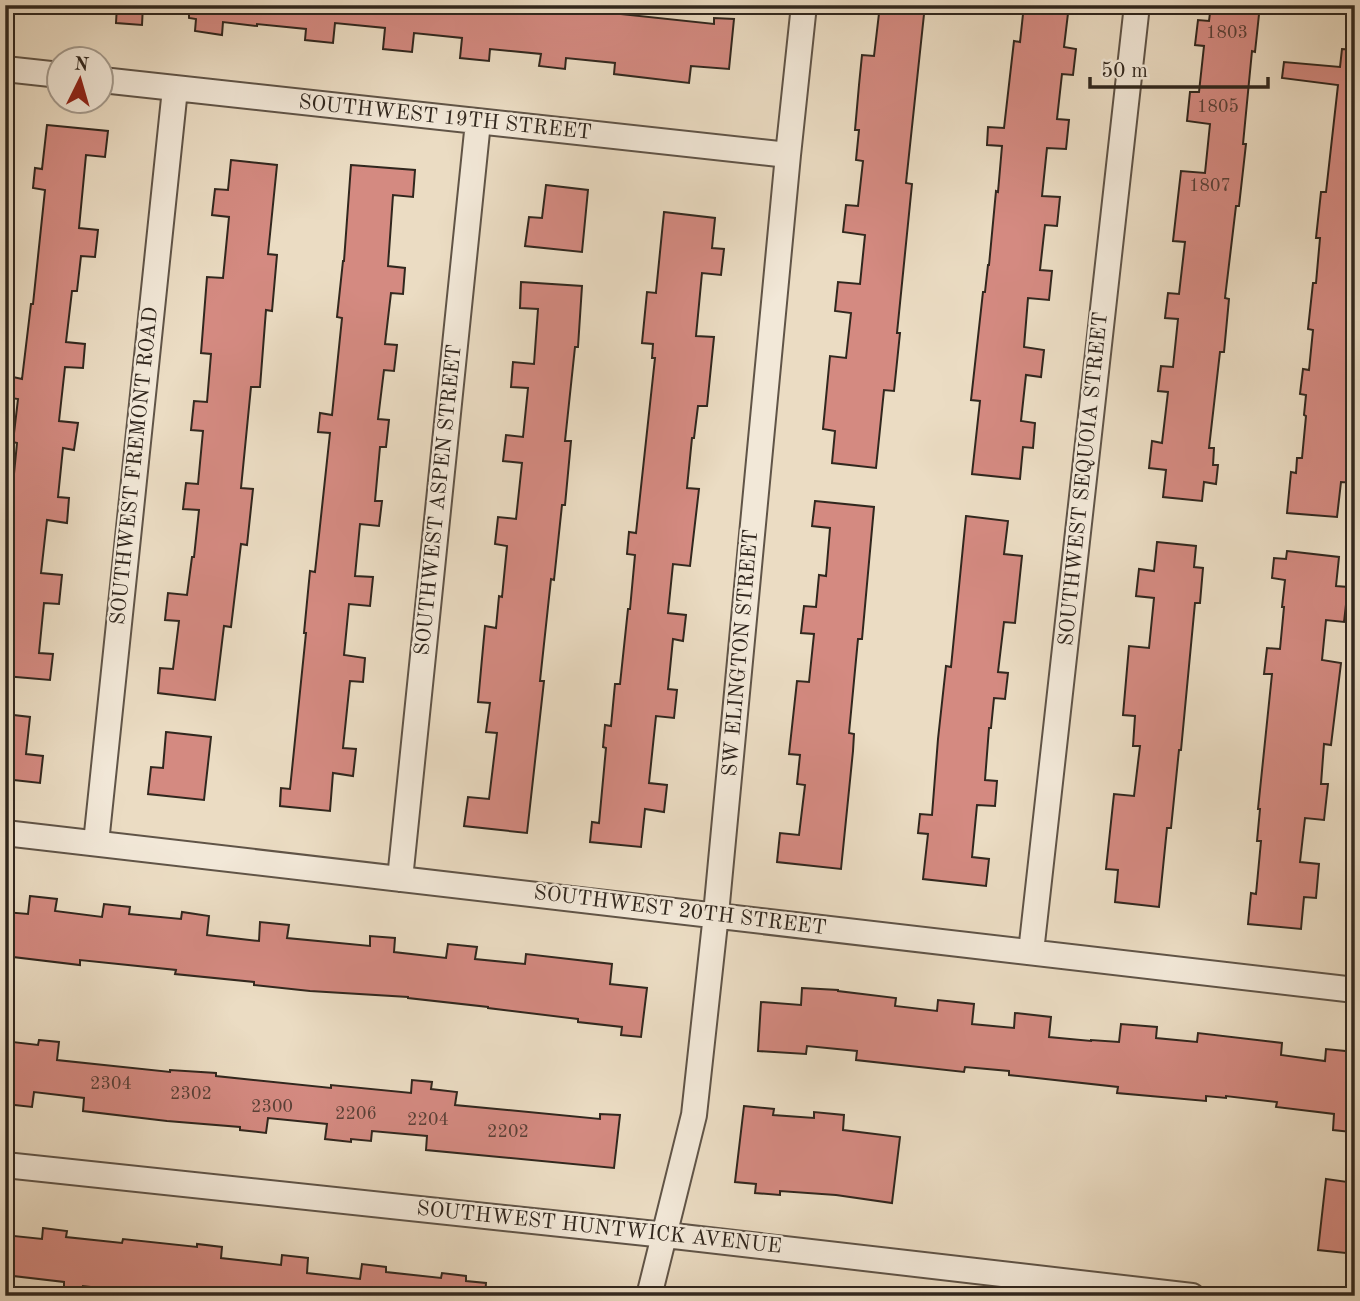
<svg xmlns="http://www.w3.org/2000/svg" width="1360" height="1301" font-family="'Old Standard TT',serif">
	<rect width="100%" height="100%" fill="#ebdcc3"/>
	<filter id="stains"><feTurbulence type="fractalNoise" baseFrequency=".00286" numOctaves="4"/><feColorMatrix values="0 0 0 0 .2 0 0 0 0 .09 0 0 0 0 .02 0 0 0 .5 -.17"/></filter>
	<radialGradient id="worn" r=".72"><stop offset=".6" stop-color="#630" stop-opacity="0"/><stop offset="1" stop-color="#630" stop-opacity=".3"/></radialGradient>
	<!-- building -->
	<path fill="#d48a81" stroke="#31271e" stroke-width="2" d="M 117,5 L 143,5 L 142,25 L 116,23 Z
		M 189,5 L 536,5 L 714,24 L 714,18 L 734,19 L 729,69 L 691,66 L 689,83 L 614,74 L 615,63 L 566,58 L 565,69 L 539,66 L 541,54 L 490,49 L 489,61 L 460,58 L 462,38 L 414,33 L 412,52 L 383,49 L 385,28 L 335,23 L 333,43 L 305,40 L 306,29 L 257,24 L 257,26 L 223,22 L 222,35 L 195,31 L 196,19 L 189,18 Z
		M 880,5 L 925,5 L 906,183 L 912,184 L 897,333 L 900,333 L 894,391 L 884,390 L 876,468 L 832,463 L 835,431 L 823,429 L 830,356 L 846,358 L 851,313 L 835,311 L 838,282 L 860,284 L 865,235 L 843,232 L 846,205 L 858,206 L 863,161 L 856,160 L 859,130 L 855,130 L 859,85 L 862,55 L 874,56 Z
		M 1024,5 L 1069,5 L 1064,47 L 1076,49 L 1073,75 L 1062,74 L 1057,119 L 1069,120 L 1066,149 L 1047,148 L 1042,196 L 1060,197 L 1057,226 L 1045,225 L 1040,270 L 1052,271 L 1049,300 L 1028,298 L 1024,347 L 1044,350 L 1041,377 L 1026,375 L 1021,421 L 1035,423 L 1033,448 L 1023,447 L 1020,479 L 972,474 L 980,401 L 971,400 L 983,292 L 985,292 L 988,265 L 989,265 L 996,191 L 998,192 L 1002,146 L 987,145 L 988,127 L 1004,128 L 1014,41 L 1020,42 Z
		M 1211,5 L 1260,5 L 1255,52 L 1252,51 L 1243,144 L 1246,144 L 1239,206 L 1236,206 L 1225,298 L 1229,299 L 1224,352 L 1220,352 L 1209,448 L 1214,448 L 1213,465 L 1218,465 L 1216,484 L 1204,482 L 1202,501 L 1163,497 L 1166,470 L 1149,468 L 1152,441 L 1162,443 L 1168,392 L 1158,391 L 1161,366 L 1173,367 L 1178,319 L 1165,318 L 1168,293 L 1179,294 L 1185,242 L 1173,241 L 1181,171 L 1205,173 L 1210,124 L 1187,121 L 1190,92 L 1199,92 L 1204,46 L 1195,45 L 1198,20 L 1209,21 Z
		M 1342,49 L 1355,50 L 1355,483 L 1341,482 L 1337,517 L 1287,513 L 1291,472 L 1296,473 L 1297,458 L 1302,458 L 1306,416 L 1304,415 L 1306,395 L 1300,394 L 1303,369 L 1309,370 L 1313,330 L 1308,329 L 1313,283 L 1316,283 L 1320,238 L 1316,238 L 1321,192 L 1326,192 L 1338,85 L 1282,78 L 1284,62 L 1340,67 Z
		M 47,125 L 108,131 L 105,157 L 86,155 L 79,228 L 98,230 L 95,257 L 81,256 L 77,291 L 72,291 L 66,342 L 85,344 L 83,368 L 65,367 L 59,421 L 78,423 L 74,450 L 63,448 L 58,497 L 69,498 L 67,523 L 47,520 L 41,573 L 62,575 L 59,604 L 44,603 L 39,653 L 53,654 L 50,680 L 5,676 L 5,535 L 8,535 L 17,443 L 13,442 L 18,399 L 11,398 L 13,377 L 22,379 L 31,304 L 33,304 L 45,190 L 33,188 L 35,168 L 42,169 Z
		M 231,160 L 277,165 L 268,254 L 277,255 L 272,311 L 266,310 L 260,387 L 251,387 L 241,488 L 253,489 L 247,545 L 241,544 L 231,627 L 224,626 L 215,700 L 158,693 L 160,668 L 173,669 L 179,621 L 165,620 L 168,593 L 187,595 L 192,557 L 194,557 L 199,510 L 183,509 L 186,483 L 198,484 L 203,431 L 191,430 L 194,401 L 207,402 L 211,354 L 201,353 L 207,277 L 223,278 L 229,217 L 212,215 L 215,189 L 228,190 Z
		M 351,165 L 415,170 L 413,197 L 393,195 L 388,266 L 405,268 L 403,294 L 391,293 L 385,344 L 397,345 L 394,371 L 384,370 L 378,419 L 389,420 L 386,447 L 380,447 L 375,501 L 382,501 L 379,526 L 360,524 L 355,576 L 373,577 L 370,606 L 349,604 L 344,655 L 365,658 L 363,682 L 350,681 L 343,748 L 356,749 L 353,776 L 333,773 L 330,811 L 280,806 L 281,788 L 290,789 L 306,633 L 304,633 L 310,571 L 315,572 L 330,433 L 318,432 L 320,413 L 332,415 L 342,318 L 337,317 L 343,261 L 344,261 Z
		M 546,185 L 588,190 L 582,252 L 525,246 L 529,217 L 542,218 Z
		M 664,212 L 715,218 L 712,248 L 724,249 L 721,275 L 702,273 L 696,336 L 714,337 L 707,406 L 698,406 L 694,438 L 692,438 L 687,488 L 699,489 L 690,566 L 673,564 L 668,613 L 686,615 L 683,641 L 673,639 L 668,689 L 677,690 L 674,718 L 656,716 L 649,783 L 667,785 L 664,812 L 645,809 L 641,847 L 590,842 L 592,822 L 599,823 L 606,748 L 603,747 L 605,725 L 611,726 L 615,684 L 620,684 L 628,609 L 630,609 L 635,555 L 627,554 L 629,532 L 636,533 L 655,358 L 652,358 L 653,344 L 642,343 L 647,292 L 656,293 L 656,292 Z
		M 521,282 L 582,286 L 578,347 L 575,347 L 565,441 L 571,441 L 565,505 L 562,505 L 554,580 L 551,579 L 540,681 L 544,681 L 527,833 L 464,826 L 468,797 L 489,799 L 497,733 L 486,732 L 490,703 L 478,702 L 485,626 L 496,628 L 499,596 L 502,597 L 507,546 L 495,544 L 498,517 L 516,519 L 522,463 L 503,461 L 506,435 L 523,437 L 528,388 L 511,387 L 513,362 L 534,364 L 538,309 L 520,308 Z
		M 815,501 L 874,507 L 862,639 L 858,639 L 849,733 L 854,734 L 853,751 L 841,869 L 777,862 L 780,833 L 799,835 L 805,785 L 797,784 L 800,755 L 789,754 L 797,681 L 809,682 L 814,634 L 801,633 L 804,606 L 816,607 L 819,575 L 826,576 L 830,528 L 812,526 Z
		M 966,516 L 1008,521 L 1004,554 L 1022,556 L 1015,623 L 1004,622 L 998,672 L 1008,673 L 1005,699 L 994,698 L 991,728 L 989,728 L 985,780 L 997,781 L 995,806 L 977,805 L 972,857 L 989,859 L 986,886 L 923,879 L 928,834 L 918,833 L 920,814 L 932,815 L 938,739 L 946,666 L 951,667 Z
		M 1157,542 L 1196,546 L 1194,567 L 1203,568 L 1200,603 L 1195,603 L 1181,750 L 1179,750 L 1171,828 L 1167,828 L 1159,907 L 1115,902 L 1118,870 L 1106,869 L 1114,794 L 1134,796 L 1140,746 L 1133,746 L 1135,716 L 1123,715 L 1129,646 L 1149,648 L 1154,598 L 1136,596 L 1139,569 L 1154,571 Z
		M 1287,551 L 1339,557 L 1336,586 L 1348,587 L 1344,622 L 1326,620 L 1322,660 L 1341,663 L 1331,745 L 1324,744 L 1321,784 L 1328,784 L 1324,820 L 1305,818 L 1300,862 L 1319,864 L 1316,898 L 1304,897 L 1301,929 L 1248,924 L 1251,893 L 1256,894 L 1261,841 L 1257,841 L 1260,809 L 1258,809 L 1272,674 L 1264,674 L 1267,648 L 1280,649 L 1284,607 L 1282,607 L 1285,580 L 1272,578 L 1274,558 L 1286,559 Z
		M 5,714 L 30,717 L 26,754 L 43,756 L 40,783 L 5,779 Z
		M 166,732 L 211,737 L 204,800 L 148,794 L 151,767 L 163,768 Z
		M 30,896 L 57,899 L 55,911 L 102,917 L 104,904 L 130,907 L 129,914 L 181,919 L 182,912 L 209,916 L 207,935 L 259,941 L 260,922 L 289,925 L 287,938 L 370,946 L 370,936 L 395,938 L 394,952 L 446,958 L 448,944 L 477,947 L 475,959 L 525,964 L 526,954 L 612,964 L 610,984 L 647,988 L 641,1037 L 621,1035 L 622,1027 L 578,1022 L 578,1019 L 488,1008 L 488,1007 L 408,998 L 408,997 L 310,991 L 254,985 L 254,982 L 175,974 L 176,970 L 80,960 L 80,965 L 5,956 L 5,912 L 28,914 Z
		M 802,988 L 838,990 L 838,991 L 896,998 L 895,1006 L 937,1011 L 938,1000 L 974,1004 L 972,1024 L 1014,1028 L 1015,1013 L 1051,1017 L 1049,1037 L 1091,1041 L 1091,1040 L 1119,1042 L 1121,1024 L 1157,1027 L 1156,1038 L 1197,1042 L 1198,1033 L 1282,1043 L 1281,1055 L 1325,1061 L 1326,1049 L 1355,1052 L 1355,1116 L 1352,1116 L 1351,1132 L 1333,1130 L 1334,1114 L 1276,1107 L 1277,1102 L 1226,1096 L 1226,1098 L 1206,1096 L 1206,1101 L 1117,1093 L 1118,1087 L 1009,1075 L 1009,1071 L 965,1067 L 964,1072 L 856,1060 L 857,1051 L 807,1046 L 806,1054 L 758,1051 L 761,1002 L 801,1005 Z
		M 39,1040 L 59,1042 L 57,1060 L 170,1072 L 170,1070 L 216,1073 L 216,1076 L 331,1088 L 331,1085 L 411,1093 L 412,1080 L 432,1082 L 431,1089 L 457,1092 L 455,1105 L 600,1119 L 600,1114 L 620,1115 L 614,1168 L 426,1150 L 427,1136 L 372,1131 L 371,1141 L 351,1139 L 351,1142 L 325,1139 L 327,1124 L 268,1118 L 266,1133 L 240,1130 L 240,1127 L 167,1121 L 83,1111 L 84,1098 L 34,1092 L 32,1107 L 6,1104 L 13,1042 L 38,1045 Z
		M 744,1106 L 774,1109 L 773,1115 L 814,1118 L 814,1112 L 844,1115 L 843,1130 L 900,1137 L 892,1203 L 836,1195 L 780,1191 L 780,1195 L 755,1193 L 756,1184 L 735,1182 Z
		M 1326,1179 L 1355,1183 L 1355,1254 L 1318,1250 Z
		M 43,1228 L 67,1231 L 66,1237 L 122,1243 L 123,1239 L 197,1247 L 197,1244 L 222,1247 L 221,1258 L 281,1265 L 282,1255 L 308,1258 L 307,1273 L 360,1279 L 362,1264 L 386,1267 L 386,1272 L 441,1278 L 442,1273 L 466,1276 L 466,1281 L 486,1283 L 485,1296 L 144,1296 L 144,1293 L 83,1286 L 83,1290 L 64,1288 L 64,1282 L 5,1275 L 5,1235 L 42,1239 Z"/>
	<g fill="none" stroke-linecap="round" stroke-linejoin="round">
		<!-- minor casing -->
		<g stroke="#605447" stroke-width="28">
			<path id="minor" d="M 5,69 L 60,75
				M 102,80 L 788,155
				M 5,833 L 1355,990
				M 96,843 L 175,89
				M 400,879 L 478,122
				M 1031,952 L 1137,5
				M 5,1165 L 665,1235 L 1192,1296
				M 649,1296 L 694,1115 L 716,914 L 788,155 L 804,5"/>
		</g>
		<!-- minor -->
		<use href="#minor" stroke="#f2e8d8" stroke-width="24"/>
	</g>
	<g text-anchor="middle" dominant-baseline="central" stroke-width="5" stroke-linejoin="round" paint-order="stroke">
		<!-- number labels -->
		<g font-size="18" fill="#5a4037">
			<text x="1227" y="33">1803</text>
			<text x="1218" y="107">1805</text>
			<text x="1210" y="186">1807</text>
			<text x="111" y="1084">2304</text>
			<text x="191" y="1094">2302</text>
			<text x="272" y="1107">2300</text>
			<text x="356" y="1114">2206</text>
			<text x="428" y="1120">2204</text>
			<text x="508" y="1132">2202</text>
		</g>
		<!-- street labels -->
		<g font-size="21" fill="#31271e" stroke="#f2e8d8">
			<text transform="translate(445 118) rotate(6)">SOUTHWEST 19TH STREET</text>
			<text transform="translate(135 466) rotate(-84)">SOUTHWEST FREMONT ROAD</text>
			<text transform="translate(1084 479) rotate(-84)">SOUTHWEST SEQUOIA STREET</text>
			<text transform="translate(439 500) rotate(-84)">SOUTHWEST ASPEN STREET</text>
			<text transform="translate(741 653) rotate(-85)">SW ELINGTON STREET</text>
			<text transform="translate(680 911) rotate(7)">SOUTHWEST 20TH STREET</text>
			<text transform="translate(599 1228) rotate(6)">SOUTHWEST HUNTWICK AVENUE</text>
		</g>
	</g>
	<!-- margin -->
	<rect width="1360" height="1301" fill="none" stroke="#ebdcc3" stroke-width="28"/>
	<rect x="7" y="7" width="1346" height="1287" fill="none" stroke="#31271e" stroke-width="3.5"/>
	<rect x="14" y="14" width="1332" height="1273" fill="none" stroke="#31271e" stroke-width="2"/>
	<!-- north arrow -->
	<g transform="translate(80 80) rotate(5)"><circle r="33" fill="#f2e8d8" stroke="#a59b8e" stroke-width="2"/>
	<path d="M0-5L12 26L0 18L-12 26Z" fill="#8f2418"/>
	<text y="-10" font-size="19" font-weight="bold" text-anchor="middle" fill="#31271e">N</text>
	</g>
	<!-- scale -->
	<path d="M1090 77v10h178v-10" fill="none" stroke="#31271e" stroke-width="3.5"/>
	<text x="1101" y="77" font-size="21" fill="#31271e" stroke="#f2e8d8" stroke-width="5" paint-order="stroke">50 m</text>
	<rect width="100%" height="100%" filter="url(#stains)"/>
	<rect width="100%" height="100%" fill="url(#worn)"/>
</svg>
